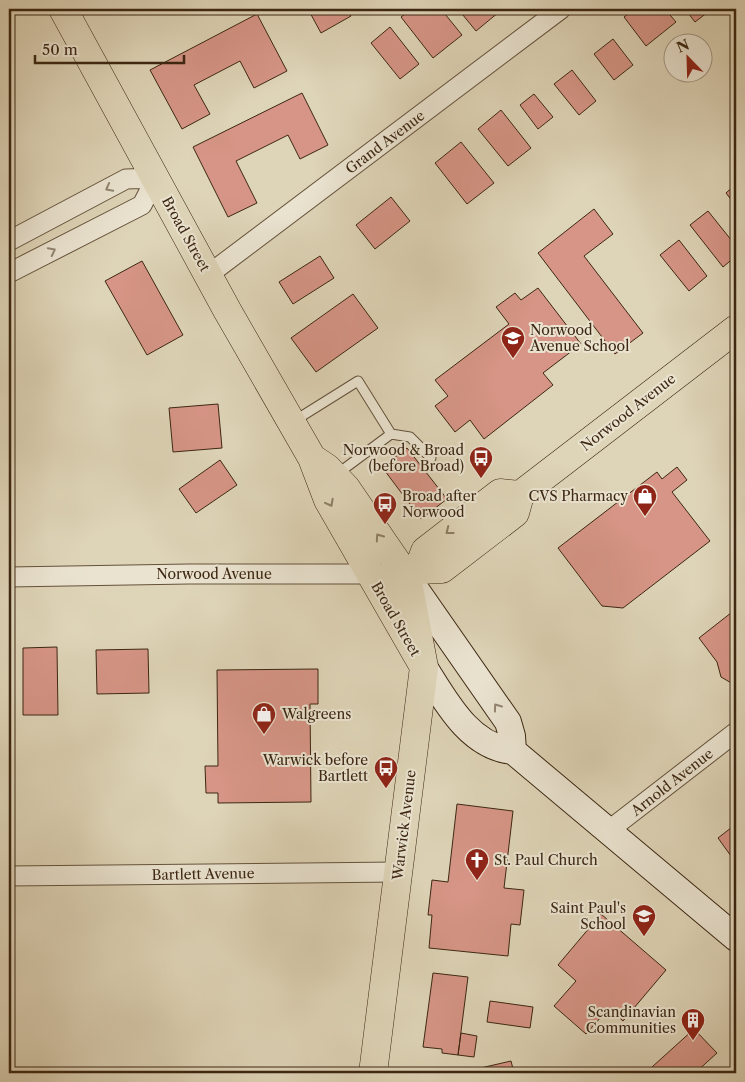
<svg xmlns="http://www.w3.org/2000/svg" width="745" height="1082" font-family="'Libre Caslon Text',serif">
	<rect width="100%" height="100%" fill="#ded4b7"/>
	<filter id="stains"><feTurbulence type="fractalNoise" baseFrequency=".004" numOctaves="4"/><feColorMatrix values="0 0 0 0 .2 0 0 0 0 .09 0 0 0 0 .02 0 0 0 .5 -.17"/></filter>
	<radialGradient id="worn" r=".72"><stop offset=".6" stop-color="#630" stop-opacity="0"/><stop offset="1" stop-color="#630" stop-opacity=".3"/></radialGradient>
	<!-- building -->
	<path fill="#d69586" stroke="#3c2712" d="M 308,9 L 347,9 L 351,16 L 321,33 Z
		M 412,9 L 441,9 L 462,35 L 433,58 L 401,17 Z
		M 458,9 L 496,9 L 499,12 L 476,31 Z
		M 635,9 L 665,9 L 676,22 L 646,46 L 624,17 Z
		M 685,9 L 712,9 L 695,22 Z
		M 257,14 L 287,71 L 254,88 L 240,61 L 194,85 L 210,114 L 182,129 L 150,70 Z
		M 390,27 L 419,64 L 400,79 L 371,43 Z
		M 613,39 L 633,65 L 614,80 L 594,54 Z
		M 572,70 L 596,101 L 579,115 L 554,84 Z
		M 302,93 L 328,145 L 300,159 L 288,135 L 236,161 L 257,203 L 228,217 L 193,147 Z
		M 534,94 L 553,117 L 538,129 L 520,105 Z
		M 501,110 L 531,148 L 508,166 L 478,129 Z
		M 461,142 L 494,183 L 467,204 L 435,163 Z
		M 736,184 L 736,206 L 726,193 Z
		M 391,197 L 410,221 L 375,249 L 356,225 Z
		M 594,209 L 613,234 L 584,256 L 643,333 L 615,354 L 538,253 Z
		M 708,211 L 736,246 L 736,256 L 723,267 L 690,225 Z
		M 679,240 L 707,276 L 689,291 L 660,255 Z
		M 320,256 L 334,278 L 293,304 L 279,282 Z
		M 142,261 L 183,335 L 147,355 L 105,281 Z
		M 538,288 L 581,344 L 543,373 L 553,385 L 484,439 L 470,420 L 455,432 L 435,406 L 448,396 L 435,380 L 509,324 L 496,307 L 515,293 L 521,300 Z
		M 353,294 L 378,328 L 316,372 L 291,338 Z
		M 218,404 L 222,448 L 173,452 L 169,408 Z
		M 407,448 L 447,499 L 421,519 L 382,467 Z
		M 220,460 L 237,485 L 196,513 L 179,489 Z
		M 677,467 L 687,480 L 672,492 L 710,541 L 623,608 L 602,606 L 558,548 L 657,472 L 662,479 Z
		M 736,609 L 736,684 L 733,684 L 721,677 L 717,662 L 699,638 Z
		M 57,647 L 58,715 L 23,715 L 23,648 Z
		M 148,649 L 149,693 L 97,694 L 96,650 Z
		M 318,669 L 318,704 L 310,704 L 311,802 L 218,803 L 218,793 L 206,793 L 205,766 L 218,766 L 217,670 Z
		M 457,804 L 513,811 L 504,888 L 524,890 L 520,925 L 511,924 L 508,956 L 429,948 L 432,915 L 428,915 L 432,880 L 448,882 Z
		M 736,824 L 736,863 L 718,838 Z
		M 601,914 L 666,970 L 623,1021 L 609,1008 L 586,1034 L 554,1006 L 576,981 L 558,965 Z
		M 433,973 L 468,977 L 458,1055 L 442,1053 L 442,1049 L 423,1047 Z
		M 490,1001 L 533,1007 L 530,1028 L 487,1022 Z
		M 694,1029 L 717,1053 L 695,1073 L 658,1073 L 652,1067 Z
		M 461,1033 L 477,1036 L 474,1057 L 458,1055 Z
		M 511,1061 L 514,1073 L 459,1073 Z"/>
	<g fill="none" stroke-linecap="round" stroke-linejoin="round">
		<!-- service casing -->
		<g stroke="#64523b" stroke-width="11">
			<path id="service" d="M 294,421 L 358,381 L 391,434 L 337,474
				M 391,434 L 410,437 L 431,458"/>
		</g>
		<!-- minor casing -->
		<g stroke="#64523b" stroke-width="21">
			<path id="minor" d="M 9,241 L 126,179 L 156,178 L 142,205 L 9,273
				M 208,275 L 561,9
				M 9,577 L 189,574 L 370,574
				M 608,831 L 736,732
				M 9,876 L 398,872"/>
		</g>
		<!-- secondary casing -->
		<g stroke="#3c2712" stroke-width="28">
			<path id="secondary" d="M 407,577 L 508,722 L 512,736 L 513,751
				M 424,667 C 445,700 469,747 513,751 L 736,938"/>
		</g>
		<!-- primary casing -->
		<g stroke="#3c2712" stroke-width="29">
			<path id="primary" d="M 63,9 L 227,310 L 312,458 L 328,500 L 424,667
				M 312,458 L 327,468 L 346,488 L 407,577 L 424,667 L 373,1073
				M 418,570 L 425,551 L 500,493 L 520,495
				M 389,576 L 407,577 L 418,570 L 442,569 L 515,513 L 520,495 L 736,329"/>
		</g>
		<!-- service -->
		<use href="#service" stroke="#eae3d0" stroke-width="9"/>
		<!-- minor -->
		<use href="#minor" stroke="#eae3d0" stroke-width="19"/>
		<!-- secondary -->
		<use href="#secondary" stroke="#eae3d0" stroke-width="26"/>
		<!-- primary -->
		<use href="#primary" stroke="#ded4b7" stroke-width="28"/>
	</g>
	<!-- one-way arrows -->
	<defs><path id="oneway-chevron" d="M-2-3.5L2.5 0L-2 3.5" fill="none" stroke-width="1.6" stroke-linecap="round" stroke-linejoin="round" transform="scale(1.25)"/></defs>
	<g stroke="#938571">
		<use href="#oneway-chevron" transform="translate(109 188) rotate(152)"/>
		<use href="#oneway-chevron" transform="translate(52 251) rotate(-27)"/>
		<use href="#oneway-chevron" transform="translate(497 707) rotate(-126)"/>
	</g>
	<g stroke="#8d7e64">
		<use href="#oneway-chevron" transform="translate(330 503) rotate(62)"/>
		<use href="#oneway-chevron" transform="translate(449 531) rotate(142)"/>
		<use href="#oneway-chevron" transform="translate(379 537) rotate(-125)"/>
	</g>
	<!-- icons -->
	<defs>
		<g id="school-pin" transform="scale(1.25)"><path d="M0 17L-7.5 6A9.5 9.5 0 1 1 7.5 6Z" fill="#8f2418" stroke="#eae3d0"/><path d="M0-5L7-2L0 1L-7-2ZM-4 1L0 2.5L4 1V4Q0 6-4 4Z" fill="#fff"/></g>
		<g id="bus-pin" transform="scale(1.25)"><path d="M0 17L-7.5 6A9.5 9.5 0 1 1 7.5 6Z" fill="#8f2418" stroke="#eae3d0"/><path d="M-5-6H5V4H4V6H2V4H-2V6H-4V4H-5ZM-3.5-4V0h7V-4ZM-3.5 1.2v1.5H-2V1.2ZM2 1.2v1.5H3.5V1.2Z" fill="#fff"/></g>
		<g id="shop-pin" transform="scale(1.25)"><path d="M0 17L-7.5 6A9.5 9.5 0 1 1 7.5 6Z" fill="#8f2418" stroke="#eae3d0"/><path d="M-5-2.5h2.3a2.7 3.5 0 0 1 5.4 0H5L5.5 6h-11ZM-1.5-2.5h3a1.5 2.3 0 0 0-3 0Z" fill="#fff"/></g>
		<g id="church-pin" transform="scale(1.25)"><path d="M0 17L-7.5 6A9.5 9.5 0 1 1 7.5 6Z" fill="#8f2418" stroke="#eae3d0"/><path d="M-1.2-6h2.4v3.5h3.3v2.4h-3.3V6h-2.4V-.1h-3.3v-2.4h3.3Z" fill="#fff"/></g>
		<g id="building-pin" transform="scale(1.25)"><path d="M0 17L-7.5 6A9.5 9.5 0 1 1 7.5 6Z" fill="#8f2418" stroke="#eae3d0"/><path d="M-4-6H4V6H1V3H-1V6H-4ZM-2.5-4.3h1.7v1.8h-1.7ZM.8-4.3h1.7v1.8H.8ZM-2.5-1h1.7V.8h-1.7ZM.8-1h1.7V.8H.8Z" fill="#fff"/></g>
	</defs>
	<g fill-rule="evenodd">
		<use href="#school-pin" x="513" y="338"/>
		<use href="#bus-pin" x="481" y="458"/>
		<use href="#shop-pin" x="645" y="496"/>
		<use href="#bus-pin" x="385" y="504"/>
		<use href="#shop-pin" x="264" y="714"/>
		<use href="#bus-pin" x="386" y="768"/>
		<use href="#church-pin" x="477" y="860"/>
		<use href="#school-pin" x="644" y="916"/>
		<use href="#building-pin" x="693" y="1020"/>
	</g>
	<g text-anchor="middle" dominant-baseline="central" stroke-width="4" stroke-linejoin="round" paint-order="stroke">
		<!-- street labels -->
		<g font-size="14" fill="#3c2712" stroke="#eae3d0">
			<text transform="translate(385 142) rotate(-37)">Grand Avenue</text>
			<text transform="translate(186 234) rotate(61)">Broad Street</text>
			<text transform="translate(628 412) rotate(-38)">Norwood Avenue</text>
			<text x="214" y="574">Norwood Avenue</text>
			<text transform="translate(396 619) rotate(60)">Broad Street</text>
			<text transform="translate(672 782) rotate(-38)">Arnold Avenue</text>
			<text transform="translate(404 825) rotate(-83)">Warwick Avenue</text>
			<text transform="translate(203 874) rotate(-1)">Bartlett Avenue</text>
		</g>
		<!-- poi labels -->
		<g font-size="14" fill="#3c2712" stroke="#eae3d0" text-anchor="end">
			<text x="530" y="330" text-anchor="start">Norwood<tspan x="530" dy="16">Avenue School</tspan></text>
			<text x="464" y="450">Norwood &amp; Broad<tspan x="464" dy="16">(before Broad)</tspan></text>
			<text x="402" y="496" text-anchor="start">Broad after<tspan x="402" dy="16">Norwood</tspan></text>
			<text x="628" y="496">CVS Pharmacy</text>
			<text x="282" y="714" text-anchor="start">Walgreens</text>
			<text x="368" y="760">Warwick before<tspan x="368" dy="16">Bartlett</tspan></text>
			<text x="494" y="860" text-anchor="start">St. Paul Church</text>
			<text x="626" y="908">Saint Paul's<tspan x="626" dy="16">School</tspan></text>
			<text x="676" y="1012">Scandinavian<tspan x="676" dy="16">Communities</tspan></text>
		</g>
	</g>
	<!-- margin -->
	<rect width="745" height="1082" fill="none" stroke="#ded4b7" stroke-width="30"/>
	<rect x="10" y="10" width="725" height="1062" fill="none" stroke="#3c2712" stroke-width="2.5"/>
	<rect x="15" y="15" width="715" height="1052" fill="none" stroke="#3c2712"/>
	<!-- north arrow -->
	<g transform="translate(688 58) rotate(337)"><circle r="24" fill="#eae3d0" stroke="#a49884"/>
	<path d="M0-4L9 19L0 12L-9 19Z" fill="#8f2418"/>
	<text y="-8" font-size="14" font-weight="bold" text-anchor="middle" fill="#3c2712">N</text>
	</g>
	<!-- scale -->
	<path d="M35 55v8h149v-8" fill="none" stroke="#3c2712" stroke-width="2.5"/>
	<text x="42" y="55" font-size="15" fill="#3c2712" stroke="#eae3d0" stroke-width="4" paint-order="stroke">50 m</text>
	<rect width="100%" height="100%" filter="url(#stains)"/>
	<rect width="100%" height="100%" fill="url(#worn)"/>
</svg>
